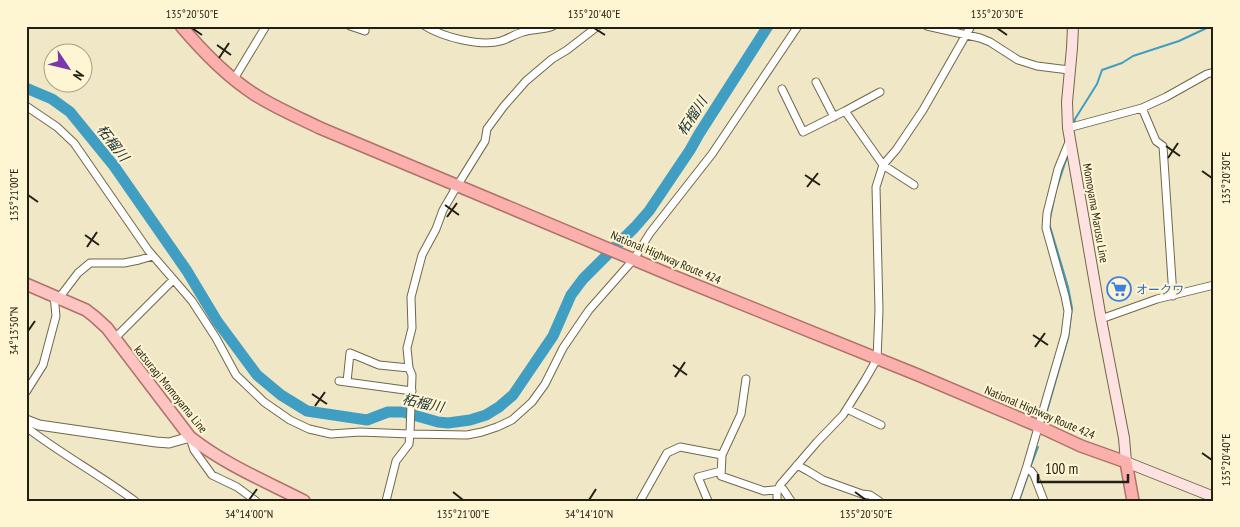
<svg xmlns="http://www.w3.org/2000/svg" width="1240" height="527" font-family="'PT Sans Narrow','Noto Sans JP',sans-serif">
	<rect width="100%" height="100%" fill="#f0e7c6"/>
	<g fill="none" stroke-linecap="round" stroke-linejoin="round">
		<!-- stream -->
		<path stroke="#409ec3" stroke-width="2" d="M 1074,125 L 1075,119 L 1097,84 L 1102,70 L 1122,63 L 1133,56 L 1179,41 L 1211,26
			M 1047,411 L 1068,338 L 1072,308 L 1068,287 L 1049,223 L 1056,190 L 1067,157
			M 1030,468 L 1038,447
			M 1019,501 L 1029,472"/>
		<!-- river -->
		<path stroke="#409ec3" stroke-width="11" d="M 26,88 L 52,99 L 70,112 L 114,166 L 187,271 L 217,321 L 257,375 L 281,395 L 307,411 L 367,420 L 388,412 L 403,412 L 438,422 L 448,423 L 470,420 L 486,415 L 499,407 L 513,395 L 553,336 L 571,295 L 583,279 L 635,227 L 649,211 L 690,150 L 699,134 L 768,26"/>
		<!-- minor casing -->
		<g stroke="#70684b" stroke-width="9">
			<path id="minor" d="M 350,26 L 365,31 L 365,26
				M 425,26 C 443,37 480,47 501,41 C 508,39 515,34 523,32 C 533,29 543,30 553,26
				M 927,26 L 980,38 L 990,42 L 1018,60 L 1037,66 L 1069,70
				M 234,79 L 266,26
				M 816,82 L 834,117
				M 782,89 L 803,132 L 845,111 L 883,165 L 914,185
				M 26,106 L 57,127 L 74,143 L 148,250 L 192,301 L 216,338 L 236,375 L 264,402 L 290,420 L 309,429 L 331,434 L 360,432 L 410,434 L 467,435 L 482,432 L 497,427 L 512,420 L 532,402 L 545,384 L 563,348 L 589,310 L 634,259 L 650,233 L 712,154 L 798,26
				M 1142,108 L 1156,141 L 1163,146 L 1173,296
				M 845,111 L 880,92
				M 1068,128 L 1142,108 L 1166,97 L 1207,74 L 1214,72
				M 59,298 L 78,273 L 90,263 L 124,263 L 139,260 L 153,256
				M 1101,319 L 1157,299 L 1214,285
				M 114,339 L 173,280
				M 339,381 L 412,391
				M 347,382 L 350,353 L 379,365 L 409,368
				M 26,392 L 43,365 L 56,316 L 54,295
				M 847,409 L 881,425
				M 26,427 C 61,454 100,475 135,501
				M 190,438 L 194,450 L 212,475 L 237,487 L 256,501
				M 722,455 L 741,414 L 746,379
				M 797,465 L 808,471 L 823,480 L 862,494 L 870,495 L 879,501
				M 1026,469 L 1031,471 L 1034,475 L 1044,501
				M 386,501 L 396,461 L 409,444 L 410,434 L 412,375 L 409,368 L 407,348 L 412,328 L 411,297 L 422,255 L 436,229 L 443,210 L 457,186 L 485,141 L 487,129 L 504,106 L 526,81 L 552,59 L 567,50 L 598,26
				M 640,501 L 667,453 L 680,447 L 722,455 L 721,476 L 764,491 L 783,489 L 791,501
				M 708,501 L 698,477 L 721,471
				M 777,501 L 777,493 L 780,485 L 817,442 L 843,415 L 865,380 L 877,359 L 879,310 L 876,187 L 883,165 L 896,150 L 923,110 L 971,26
				M 1015,501 L 1026,469 L 1065,335 L 1068,311 L 1065,296 L 1046,228 L 1047,213 L 1058,169 L 1069,142"/>
		</g>
		<!-- tertiary casing -->
		<g stroke="#70684b" stroke-width="11">
			<path id="tertiary" d="M 26,420 L 39,425 L 156,442 L 169,443 L 190,437"/>
		</g>
		<!-- secondary casing -->
		<g stroke="#70684b" stroke-width="12">
			<path id="secondary" d="M 1073,26 L 1072,48 L 1067,102 L 1068,128 L 1101,319 L 1124,438 L 1126,462 L 1214,497"/>
		</g>
		<!-- primary casing -->
		<g stroke="#af716b" stroke-width="14">
			<path id="primary" d="M 26,284 L 86,310 L 95,317 L 107,328 L 190,437 C 224,464 265,481 304,501"/>
		</g>
		<!-- trunk casing -->
		<g stroke="#af716b" stroke-width="14">
			<path id="trunk" d="M 181,26 C 203,52 226,76 254,94 C 275,108 298,117 320,128 L 673,276 L 918,375 L 1038,426 L 1081,446 L 1126,462 L 1133,501"/>
		</g>
		<!-- minor -->
		<use href="#minor" stroke="#fff" stroke-width="7"/>
		<!-- tertiary -->
		<use href="#tertiary" stroke="#fff" stroke-width="9"/>
		<!-- secondary -->
		<use href="#secondary" stroke="#fee2e1" stroke-width="10"/>
		<!-- primary -->
		<use href="#primary" stroke="#fdc4c2" stroke-width="11"/>
		<!-- trunk -->
		<use href="#trunk" stroke="#fcb0ae" stroke-width="11"/>
	</g>
	<!-- ticks -->
	<path fill="none" stroke="#221f13" stroke-width="2" d="M 192,28 L 202,35M 594,28 L 605,35M 997,28 L 1007,35M 217,45 L 231,55M 219,58 L 229,43M 1166,146 L 1180,156M 1168,158 L 1178,143M 1202,171 L 1212,178M 805,175 L 820,185M 807,187 L 818,173M 28,195 L 38,202M 445,205 L 459,215M 447,217 L 457,203M 85,235 L 99,245M 87,247 L 97,232M 28,331 L 35,321M 1033,335 L 1048,345M 1035,347 L 1045,333M 673,365 L 687,375M 675,377 L 685,362M 312,394 L 327,404M 315,406 L 325,392M 1202,453 L 1212,460M 453,492 L 463,500M 855,492 L 866,500M 249,500 L 257,489M 589,500 L 596,489"/>
	<!-- icons -->
	<defs>
		<g id="supermarket-ring" transform="scale(1.25)"><circle r="9.5" fill="#fef5d3" stroke="#3f7fe0" stroke-width="1.5"/><path d="M-6-5.5h2.5l.6 2H6L4.5 2H-2.5L-4.4-4H-6ZM-1.5 3.2a1.3 1.3 0 1 0 .1 0ZM3 3.2a1.3 1.3 0 1 0 .1 0Z" fill="#3f7fe0"/></g>
	</defs>
	<g fill-rule="evenodd">
		<use href="#supermarket-ring" x="1119" y="289"/>
	</g>
	<g text-anchor="middle" dominant-baseline="central" stroke-width="4" stroke-linejoin="round" paint-order="stroke">
		<!-- street labels -->
		<g font-size="12" fill="#221f13" stroke="#fef5d3">
			<text transform="translate(1096 213) rotate(80)">Momoyama Marusu Line</text>
			<text transform="translate(666 257) rotate(23)">National Highway Route 424</text>
			<text transform="translate(171 389) rotate(51)">katsuragi Momoyama Line</text>
			<text transform="translate(1040 412) rotate(23)">National Highway Route 424</text>
		</g>
		<!-- shop labels -->
		<g font-size="12" fill="#366cbe" stroke="#fef5d3" text-anchor="start">
			<text x="1136" y="289">オークワ</text>
		</g>
		<!-- water labels -->
		<g font-size="14" font-style="italic" fill="#1b3039" stroke="#fef5d3">
			<text transform="translate(692 116) rotate(-57)">柘榴川</text>
			<text transform="translate(113 143) rotate(52)">柘榴川</text>
			<text transform="translate(423 403) rotate(12)">柘榴川</text>
		</g>
	</g>
	<!-- border -->
	<rect width="1240" height="527" fill="none" stroke="#fef5d3" stroke-width="55"/>
	<!-- north arrow -->
	<g transform="translate(68 68) rotate(125)"><circle r="24" fill="#fef5d3" stroke="#a69f86"/>
	<path d="M0-4L9 19L0 12L-9 19Z" fill="#7b38ac"/>
	<text y="-8" font-size="14" font-weight="bold" text-anchor="middle" fill="#221f13">N</text>
	</g>
	<!-- scale -->
	<path d="M1038 474v8h90v-8" fill="none" stroke="#221f13" stroke-width="2.5"/>
	<text x="1045" y="474" font-size="15" fill="#221f13" stroke="#fef5d3" stroke-width="4" paint-order="stroke">100 m</text>
	<rect x="28" y="28" width="1184" height="472" fill="none" stroke="#221f13" stroke-width="2"/>
	<g font-size="12" text-anchor="middle" fill="#221f13">
		<text x="192" y="18">135°20'50"E</text>
		<text x="594" y="18">135°20'40"E</text>
		<text x="997" y="18">135°20'30"E</text>
		<text transform="translate(1226 178) rotate(-90)" y="4">135°20'30"E</text>
		<text transform="translate(14 195) rotate(-90)" y="4">135°21'00"E</text>
		<text transform="translate(14 331) rotate(-90)" y="4">34°13'50"N</text>
		<text transform="translate(1226 460) rotate(-90)" y="4">135°20'40"E</text>
		<text x="249" y="518">34°14'00"N</text>
		<text x="463" y="518">135°21'00"E</text>
		<text x="589" y="518">34°14'10"N</text>
		<text x="866" y="518">135°20'50"E</text>
	</g>
</svg>
